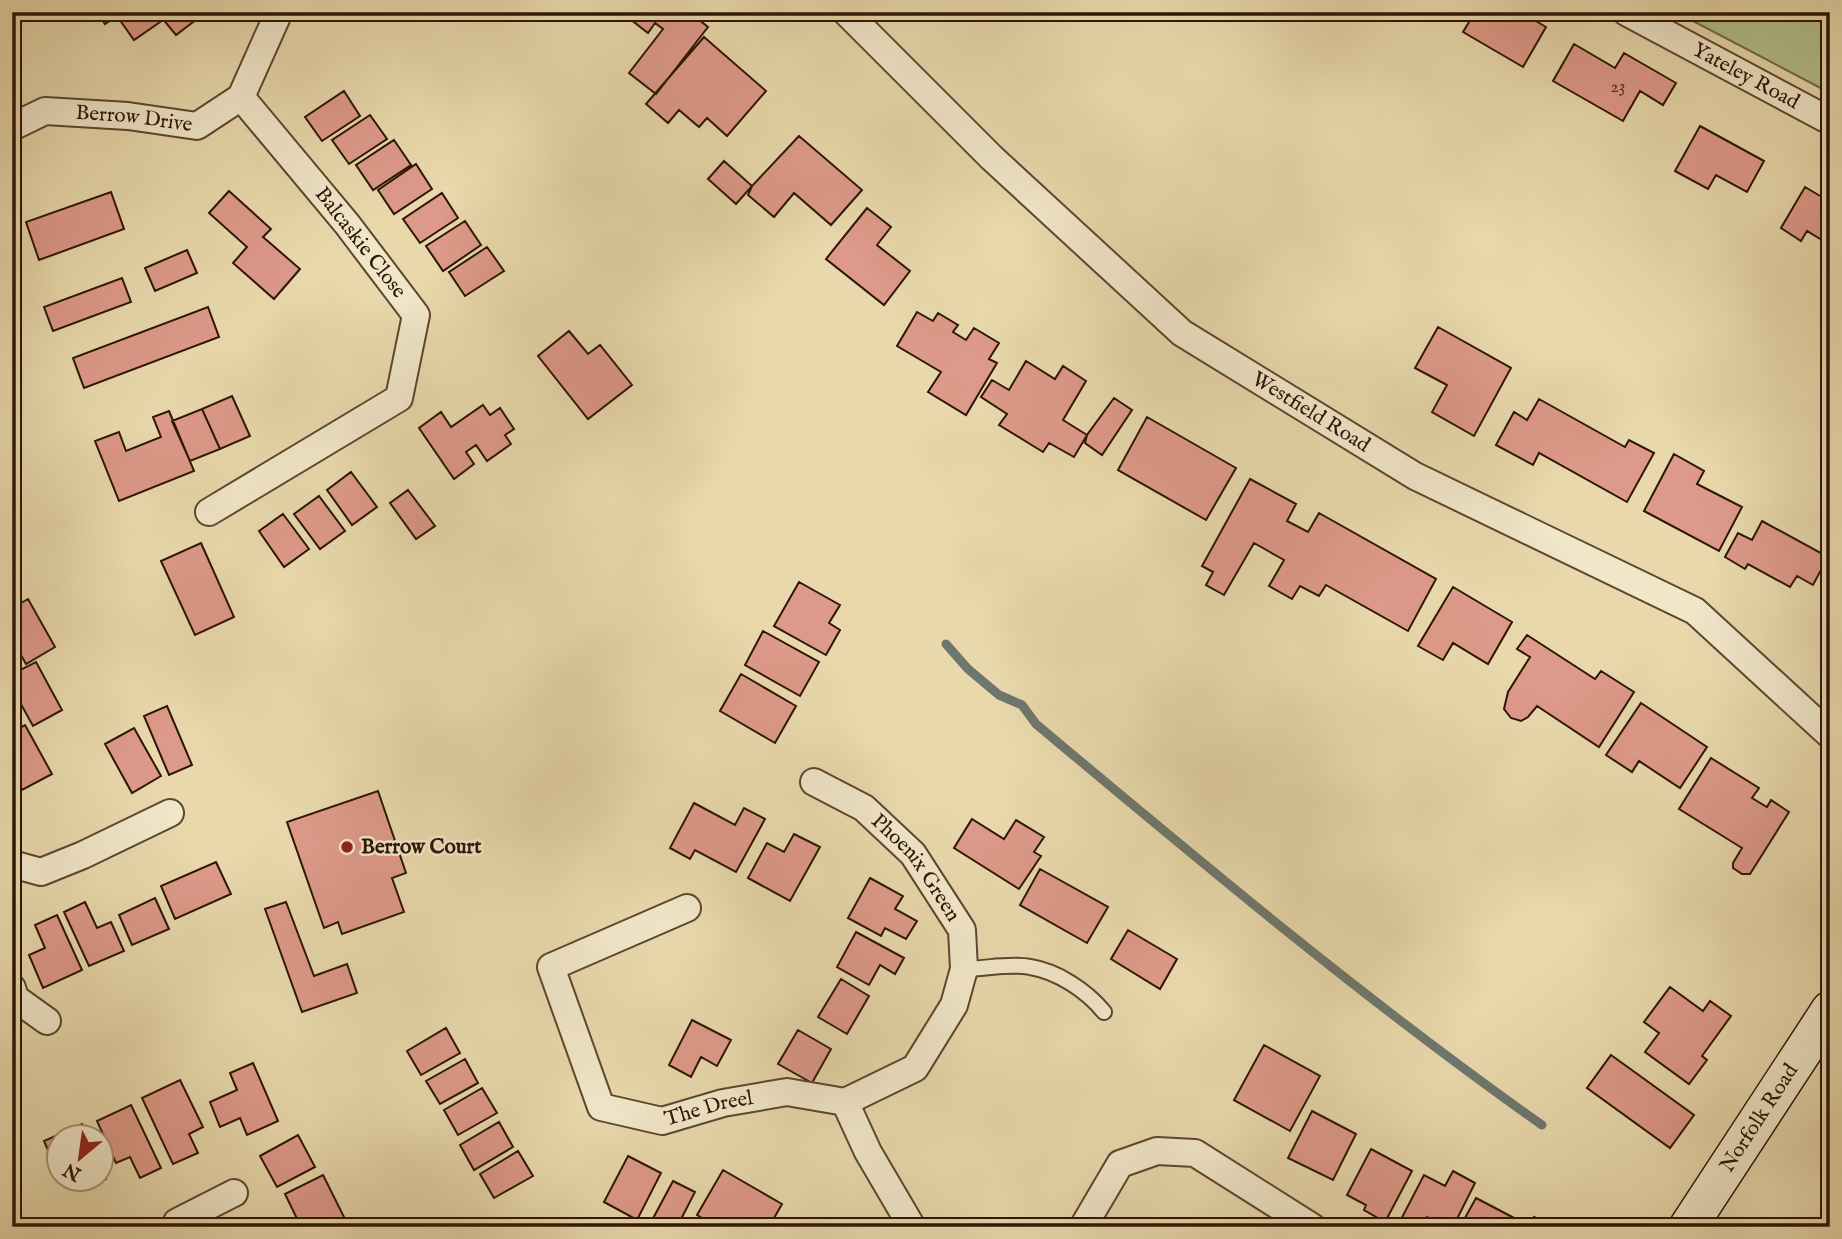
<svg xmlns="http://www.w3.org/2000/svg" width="1842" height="1239" font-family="'IM FELL English',serif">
	<rect width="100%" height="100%" fill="#e8d8ab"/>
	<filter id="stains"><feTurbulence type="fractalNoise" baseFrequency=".00286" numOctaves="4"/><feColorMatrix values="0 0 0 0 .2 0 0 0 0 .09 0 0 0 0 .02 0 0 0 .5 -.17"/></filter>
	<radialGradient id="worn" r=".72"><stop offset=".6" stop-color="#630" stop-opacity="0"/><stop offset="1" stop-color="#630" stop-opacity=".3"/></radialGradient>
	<!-- green -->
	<path fill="#b3bf8b" stroke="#706a48" stroke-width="2" d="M 1676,12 L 1830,12 L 1830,93 Z"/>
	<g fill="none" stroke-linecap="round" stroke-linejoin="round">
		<!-- stream -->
		<path stroke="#6e776d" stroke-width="9" d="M 946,644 L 968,669 L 999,695 L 1022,705 L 1036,724 C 1201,862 1366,1001 1542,1125"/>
	</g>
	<!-- building -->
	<path fill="#dd9989" stroke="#2d1506" stroke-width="2" d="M 12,12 L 30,12 L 14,23 Z
		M 97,12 L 157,12 L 163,20 L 134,40 L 117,16 L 105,24 Z
		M 157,12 L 192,12 L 197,19 L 176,35 Z
		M 621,12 L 689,12 L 708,27 L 656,94 L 629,73 L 663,29 L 655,23 L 648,33 Z
		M 1475,12 L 1521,12 L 1546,27 L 1523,67 L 1463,32 Z
		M 704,37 L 766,91 L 727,136 L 707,118 L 699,127 L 679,110 L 668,123 L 646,104 Z
		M 1574,44 L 1615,68 L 1624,53 L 1676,83 L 1663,105 L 1640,91 L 1623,121 L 1553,81 Z
		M 344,91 L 360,116 L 322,141 L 305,117 Z
		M 370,115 L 387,139 L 349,164 L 332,140 Z
		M 1700,126 L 1764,161 L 1747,192 L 1716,175 L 1708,189 L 1675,171 Z
		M 799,136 L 862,190 L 831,225 L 794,193 L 774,217 L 748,195 L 752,186 Z
		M 394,140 L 411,165 L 373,190 L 356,165 Z
		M 724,161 L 752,186 L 736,204 L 708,179 Z
		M 416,164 L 432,189 L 394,214 L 378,190 Z
		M 1805,187 L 1827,200 L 1830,195 L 1830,245 L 1807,231 L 1801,241 L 1781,228 Z
		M 229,191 L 271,229 L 263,237 L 300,269 L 274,299 L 233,263 L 247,247 L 209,213 Z
		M 111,192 L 124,229 L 39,260 L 26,222 Z
		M 442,193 L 458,218 L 420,243 L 403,219 Z
		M 867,208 L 891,227 L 877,245 L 910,271 L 884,305 L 826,259 Z
		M 465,221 L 481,245 L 443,271 L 426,246 Z
		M 487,247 L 504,271 L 465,296 L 449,272 Z
		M 187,250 L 197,273 L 155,291 L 145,268 Z
		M 122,278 L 131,302 L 53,331 L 44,307 Z
		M 208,307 L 219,337 L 84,388 L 73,358 Z
		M 917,312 L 933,321 L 938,313 L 958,325 L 953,332 L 966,340 L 974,328 L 999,343 L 989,359 L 997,363 L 966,415 L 928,392 L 941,372 L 897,346 Z
		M 1438,327 L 1511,368 L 1474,436 L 1432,412 L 1447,385 L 1415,368 Z
		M 569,331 L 588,354 L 600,345 L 632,385 L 588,419 L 538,356 Z
		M 1026,361 L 1055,379 L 1063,366 L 1086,381 L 1063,420 L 1087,435 L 1074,457 L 1049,443 L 1043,452 L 999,425 L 1007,414 L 981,397 L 992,380 L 1009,390 Z
		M 232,396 L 250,436 L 220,449 L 202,409 Z
		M 1114,398 L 1132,410 L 1102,455 L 1085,443 L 1087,435 Z
		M 1539,399 L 1625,447 L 1629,440 L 1654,453 L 1627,502 L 1539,453 L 1533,465 L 1496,445 L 1514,412 L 1527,420 Z
		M 483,405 L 490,415 L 500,408 L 514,429 L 505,435 L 511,444 L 487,461 L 476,445 L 466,452 L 474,464 L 454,479 L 419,428 L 441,412 L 451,427 Z
		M 202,409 L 220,449 L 190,461 L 172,421 Z
		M 169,411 L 194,471 L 119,501 L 95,441 L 119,432 L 126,451 L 161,437 L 153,417 Z
		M 1147,417 L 1236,468 L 1206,520 L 1118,470 Z
		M 1674,454 L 1704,471 L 1697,484 L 1742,507 L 1719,551 L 1644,511 Z
		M 351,472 L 377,507 L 352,525 L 327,490 Z
		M 1250,479 L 1296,504 L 1287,521 L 1308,532 L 1319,513 L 1436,579 L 1408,631 L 1326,585 L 1319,596 L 1300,586 L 1292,599 L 1269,586 L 1284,560 L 1254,543 L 1224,595 L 1206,585 L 1213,572 L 1202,566 Z
		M 408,490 L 435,526 L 416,539 L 390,503 Z
		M 319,496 L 345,531 L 320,549 L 294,514 Z
		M 283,514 L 309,549 L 284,567 L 259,531 Z
		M 1762,521 L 1828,557 L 1813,585 L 1797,576 L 1790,587 L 1748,564 L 1745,569 L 1725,557 L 1738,533 L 1752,540 Z
		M 201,543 L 234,617 L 195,635 L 161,561 Z
		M 799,582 L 840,605 L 829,623 L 840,630 L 826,655 L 774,626 Z
		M 1453,587 L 1512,622 L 1488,664 L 1453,643 L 1443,660 L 1418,646 Z
		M 28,599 L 55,647 L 26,664 L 12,639 L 12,608 Z
		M 763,631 L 819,662 L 800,696 L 745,665 Z
		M 1527,635 L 1595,679 L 1601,671 L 1634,692 L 1599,747 L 1537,706 L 1528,717 L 1521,721 L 1511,718 L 1504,709 L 1508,692 L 1530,657 L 1517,649 Z
		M 36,662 L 62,710 L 33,726 L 12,688 L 12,674 Z
		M 741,674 L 796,706 L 775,743 L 720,711 Z
		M 1641,703 L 1707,747 L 1680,788 L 1639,761 L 1632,772 L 1606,755 Z
		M 167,706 L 192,765 L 169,775 L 144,716 Z
		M 25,725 L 52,774 L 22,790 L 12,772 L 12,732 Z
		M 134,728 L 161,776 L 132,793 L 105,744 Z
		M 1711,758 L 1759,788 L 1752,798 L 1767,807 L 1771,800 L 1789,812 L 1750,874 L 1742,874 L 1733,868 L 1733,863 L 1742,848 L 1679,809 Z
		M 378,791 L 406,873 L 392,878 L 404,912 L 342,934 L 338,922 L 324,928 L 287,822 Z
		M 694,803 L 735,825 L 744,808 L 765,819 L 736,872 L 695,850 L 690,859 L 670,848 Z
		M 972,819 L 1004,839 L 1016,820 L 1044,837 L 1034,852 L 1041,856 L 1019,889 L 954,848 Z
		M 794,834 L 820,847 L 790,901 L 748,878 L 767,843 L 784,852 Z
		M 216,862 L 231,894 L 175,919 L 161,886 Z
		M 1040,869 L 1108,907 L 1087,943 L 1020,905 Z
		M 870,878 L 903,896 L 895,909 L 917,921 L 906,939 L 885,928 L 881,936 L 848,918 Z
		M 155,898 L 169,929 L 132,945 L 119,915 Z
		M 85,902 L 97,928 L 111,922 L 124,951 L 89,966 L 64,912 Z
		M 286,902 L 314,976 L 347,964 L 357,993 L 302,1012 L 265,909 Z
		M 57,915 L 82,970 L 43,988 L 29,955 L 45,948 L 35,925 Z
		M 1128,930 L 1177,959 L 1160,989 L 1111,959 Z
		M 856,932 L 904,958 L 895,974 L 880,965 L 869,985 L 837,967 Z
		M 841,979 L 869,996 L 847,1034 L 818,1017 Z
		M 1670,987 L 1703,1011 L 1710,1001 L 1731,1016 L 1702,1056 L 1707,1060 L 1689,1084 L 1645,1052 L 1659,1033 L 1644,1022 Z
		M 692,1020 L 731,1040 L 717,1066 L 701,1057 L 691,1077 L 669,1065 Z
		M 446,1028 L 460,1053 L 421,1075 L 407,1051 Z
		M 798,1030 L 831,1049 L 812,1083 L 778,1064 Z
		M 1264,1045 L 1320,1076 L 1290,1131 L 1234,1100 Z
		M 1611,1055 L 1694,1115 L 1670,1148 L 1587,1088 Z
		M 465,1059 L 478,1083 L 440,1104 L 426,1081 Z
		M 253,1063 L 278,1121 L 247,1135 L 240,1118 L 220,1127 L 210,1102 L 237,1090 L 230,1073 Z
		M 180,1080 L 203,1127 L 189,1134 L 198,1153 L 173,1164 L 142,1098 Z
		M 482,1088 L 497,1113 L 458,1135 L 444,1110 Z
		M 131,1105 L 161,1168 L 140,1178 L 130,1157 L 116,1163 L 97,1121 Z
		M 1312,1111 L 1356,1134 L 1333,1180 L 1288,1158 Z
		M 499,1122 L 513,1147 L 474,1170 L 460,1145 Z
		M 82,1124 L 88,1138 L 60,1138 L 58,1174 L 44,1141 Z
		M 298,1135 L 315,1167 L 277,1187 L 260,1156 Z
		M 1371,1149 L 1412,1171 L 1385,1222 L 1364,1210 L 1366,1205 L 1347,1195 Z
		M 518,1151 L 533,1176 L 494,1198 L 480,1174 Z
		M 628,1156 L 661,1173 L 637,1220 L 604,1202 Z
		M 102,1168 L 106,1179 L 87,1188 L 83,1180 L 102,1180 Z
		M 723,1170 L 782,1204 L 769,1227 L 717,1227 L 697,1215 Z
		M 1453,1171 L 1475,1183 L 1453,1227 L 1446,1227 L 1427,1217 L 1422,1227 L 1397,1227 L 1424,1175 L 1445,1186 Z
		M 323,1175 L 349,1227 L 301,1227 L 285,1194 Z
		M 673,1181 L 695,1192 L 677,1227 L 655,1227 L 650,1224 Z
		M 1476,1198 L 1520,1221 L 1517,1227 L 1460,1227 Z
		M 1534,1217 L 1554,1227 L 1530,1227 Z"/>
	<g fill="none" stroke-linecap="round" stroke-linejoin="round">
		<!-- service casing -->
		<g stroke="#5c462f" stroke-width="18">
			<path id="service" d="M 964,969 C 985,969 1010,963 1030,967 C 1057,971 1087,991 1104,1012"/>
		</g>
		<!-- minor casing -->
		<g stroke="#5c462f" stroke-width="30">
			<g id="minor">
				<path id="s1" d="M 846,12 L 992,158 L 1182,333 L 1415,476 L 1695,611 L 1830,735"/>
				<path id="s2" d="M 1626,12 L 1830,121"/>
				<path id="s3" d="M 12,127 L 45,111 L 128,116 L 197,126 L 241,97 L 279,12"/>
				<path d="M 209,512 L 399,398 L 416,315 L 347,224 L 241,97"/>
				<path id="s4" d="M 814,782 L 864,808 L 913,854 L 962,930 L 964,969 L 954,1005 L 915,1068 L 845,1102"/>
				<path d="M 12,864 L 41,872 L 83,855 L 170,813"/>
				<path id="s5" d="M 687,908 L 551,967 L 601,1107 L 662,1121 L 723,1103 L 787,1092 L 845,1102 L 868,1152 L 912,1227"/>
				<path d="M 12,988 L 15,998 L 47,1021"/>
				<path d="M 177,1222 L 234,1193"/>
				<path d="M 1083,1227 L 1120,1164 L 1157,1151 L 1195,1153 L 1312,1227"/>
			</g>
		</g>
		<!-- secondary casing -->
		<g stroke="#2d1506" stroke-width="40">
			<g id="secondary">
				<path id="s6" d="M 1688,1227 L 1830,1010"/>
			</g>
		</g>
		<!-- service -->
		<use href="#service" stroke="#f0e6c8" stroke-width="14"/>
		<!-- minor -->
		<use href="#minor" stroke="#f0e6c8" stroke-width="26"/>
		<!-- secondary -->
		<use href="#secondary" stroke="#f0e6c8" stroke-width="37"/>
	</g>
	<!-- markers -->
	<circle fill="#8f2418" stroke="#f0e6c8" stroke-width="2.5" cx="347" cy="847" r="7"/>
	<g text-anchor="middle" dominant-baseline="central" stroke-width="5" stroke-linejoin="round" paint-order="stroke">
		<!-- number labels -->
		<g font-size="18" fill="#593627">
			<text x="1618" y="87">23</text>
		</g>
		<!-- street labels -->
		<g font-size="21" fill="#2d1506" stroke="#f0e6c8">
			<text stroke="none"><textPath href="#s2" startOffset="136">Yateley Road</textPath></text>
			<text stroke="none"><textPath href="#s3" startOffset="126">Berrow Drive</textPath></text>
			<text transform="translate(360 243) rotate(52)">Balcaskie Close</text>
			<text stroke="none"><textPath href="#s1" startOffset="616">Westfield Road</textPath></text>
			<text stroke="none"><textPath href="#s4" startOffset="136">Phoenix Green</textPath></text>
			<text stroke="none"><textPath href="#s5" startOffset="408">The Dreel</textPath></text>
			<text stroke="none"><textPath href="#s6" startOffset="130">Norfolk Road</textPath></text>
		</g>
		<!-- poi labels -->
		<g font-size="21" font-weight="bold" fill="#2d1506" stroke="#f0e6c8" text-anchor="start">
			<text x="361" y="847">Berrow Court</text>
		</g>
	</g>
	<!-- margin -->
	<rect width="1842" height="1239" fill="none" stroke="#e8d8ab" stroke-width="42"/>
	<rect x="14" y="14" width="1814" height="1211" fill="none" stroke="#2d1506" stroke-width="3.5"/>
	<rect x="21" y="21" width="1800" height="1197" fill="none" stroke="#2d1506" stroke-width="2"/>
	<!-- north arrow -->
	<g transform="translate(80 1158) rotate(209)"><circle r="33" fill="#f0e6c8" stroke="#a2927a" stroke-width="2"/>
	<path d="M0-5L12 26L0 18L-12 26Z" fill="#8f2418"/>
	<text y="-10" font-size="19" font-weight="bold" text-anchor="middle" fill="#2d1506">N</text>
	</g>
	<rect width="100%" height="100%" filter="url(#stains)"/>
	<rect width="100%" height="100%" fill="url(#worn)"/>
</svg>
